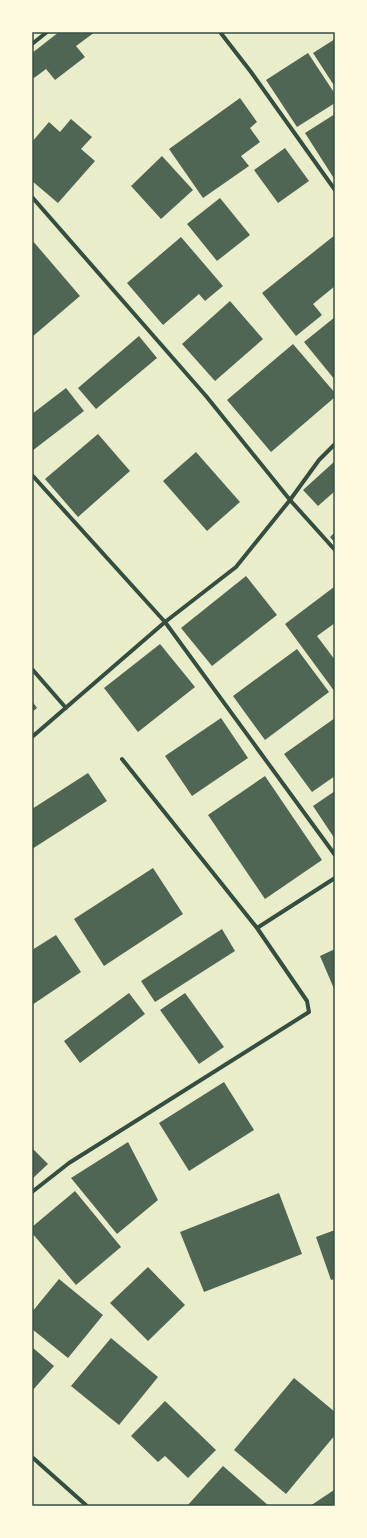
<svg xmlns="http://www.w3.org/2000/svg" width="367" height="1538" font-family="'Titillium Web',sans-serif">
	<rect width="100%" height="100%" fill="#e9edc9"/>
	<!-- building -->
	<path fill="#4f6655" d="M 59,32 L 95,32 L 76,46 L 85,57 L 55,80 L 46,69 L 34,78 L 32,75 L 32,53 Z
		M 335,39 L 335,87 L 313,53 Z
		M 308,53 L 335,94 L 335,103 L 297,127 L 266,80 Z
		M 240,98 L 257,122 L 250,128 L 260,142 L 241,156 L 249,166 L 203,198 L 169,149 Z
		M 335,114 L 335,180 L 305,133 Z
		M 71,119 L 92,137 L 81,149 L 95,161 L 58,203 L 32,181 L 32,142 L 49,122 L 60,132 Z
		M 285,148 L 309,181 L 278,203 L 254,170 Z
		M 162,156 L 193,190 L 161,219 L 131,186 Z
		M 220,198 L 250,235 L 217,261 L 187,224 Z
		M 335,235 L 335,286 L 313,304 L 322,315 L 296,336 L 262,293 Z
		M 181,237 L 223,286 L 205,301 L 199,294 L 163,325 L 127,283 Z
		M 32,240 L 80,296 L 32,337 Z
		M 230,301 L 263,339 L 215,381 L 182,344 Z
		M 335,317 L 335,380 L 304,342 Z
		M 139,336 L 157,358 L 96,409 L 78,388 Z
		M 293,344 L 335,393 L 335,397 L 271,452 L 227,400 Z
		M 66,388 L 84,411 L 32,451 L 32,414 Z
		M 98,434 L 130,471 L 78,517 L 45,479 Z
		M 196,452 L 240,502 L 207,531 L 163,481 Z
		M 335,461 L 335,491 L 318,506 L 303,490 Z
		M 335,532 L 335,543 L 330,537 Z
		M 246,576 L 277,615 L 212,666 L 181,628 Z
		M 334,587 L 335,589 L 335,623 L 317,636 L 335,660 L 335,692 L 285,624 Z
		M 160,644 L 195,687 L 138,732 L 104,688 Z
		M 297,649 L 329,692 L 265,740 L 233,696 Z
		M 32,701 L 37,708 L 32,712 Z
		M 221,718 L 248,758 L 192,796 L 165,756 Z
		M 335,718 L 335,776 L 312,792 L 284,754 Z
		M 88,773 L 107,801 L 32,849 L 32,809 Z
		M 265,776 L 322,860 L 265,899 L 208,815 Z
		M 335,791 L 335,839 L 313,806 Z
		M 153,868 L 183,914 L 104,966 L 74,919 Z
		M 222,929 L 235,951 L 155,1002 L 141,981 Z
		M 56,935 L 81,972 L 32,1005 L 32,950 Z
		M 335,949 L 335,991 L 320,956 Z
		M 129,993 L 145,1014 L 80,1063 L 64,1041 Z
		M 185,993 L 224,1047 L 199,1064 L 160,1010 Z
		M 224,1082 L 254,1130 L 189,1171 L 159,1123 Z
		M 128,1142 L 158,1200 L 117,1234 L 71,1178 Z
		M 32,1148 L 48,1164 L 32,1179 Z
		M 75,1191 L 121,1247 L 76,1285 L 32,1233 L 32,1227 Z
		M 279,1193 L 302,1254 L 204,1292 L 180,1232 Z
		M 335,1230 L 335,1279 L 331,1280 L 316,1237 Z
		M 148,1267 L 185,1305 L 148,1341 L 110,1303 Z
		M 59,1279 L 103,1315 L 68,1358 L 32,1329 L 32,1312 Z
		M 111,1338 L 158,1377 L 119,1425 L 71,1386 Z
		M 32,1347 L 54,1366 L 32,1391 Z
		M 294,1378 L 335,1412 L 335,1435 L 286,1494 L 234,1450 Z
		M 165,1401 L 216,1450 L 188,1478 L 165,1456 L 158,1462 L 131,1436 Z
		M 223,1466 L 269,1506 L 187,1506 Z
		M 334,1490 L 335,1492 L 335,1506 L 310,1506 Z"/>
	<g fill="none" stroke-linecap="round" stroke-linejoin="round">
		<!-- minor -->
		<path stroke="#344e41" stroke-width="4" d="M 220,32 L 251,72 L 335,190
			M 32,44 L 47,32
			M 32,197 L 206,396 L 290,500 L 335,550
			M 32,475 L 165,622 L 335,855
			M 32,669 L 66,708
			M 32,737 L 165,622 L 236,567 L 290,500 L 319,460 L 335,444
			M 257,928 L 335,878
			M 32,1192 L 69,1163 L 309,1012 L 307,1001 L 257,928 L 122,759
			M 32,1457 L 87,1506"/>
	</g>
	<!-- border -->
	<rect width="367" height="1538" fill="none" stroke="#fefae0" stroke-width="66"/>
	<rect x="33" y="33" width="301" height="1472" fill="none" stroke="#344e41" stroke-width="1.5"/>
</svg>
